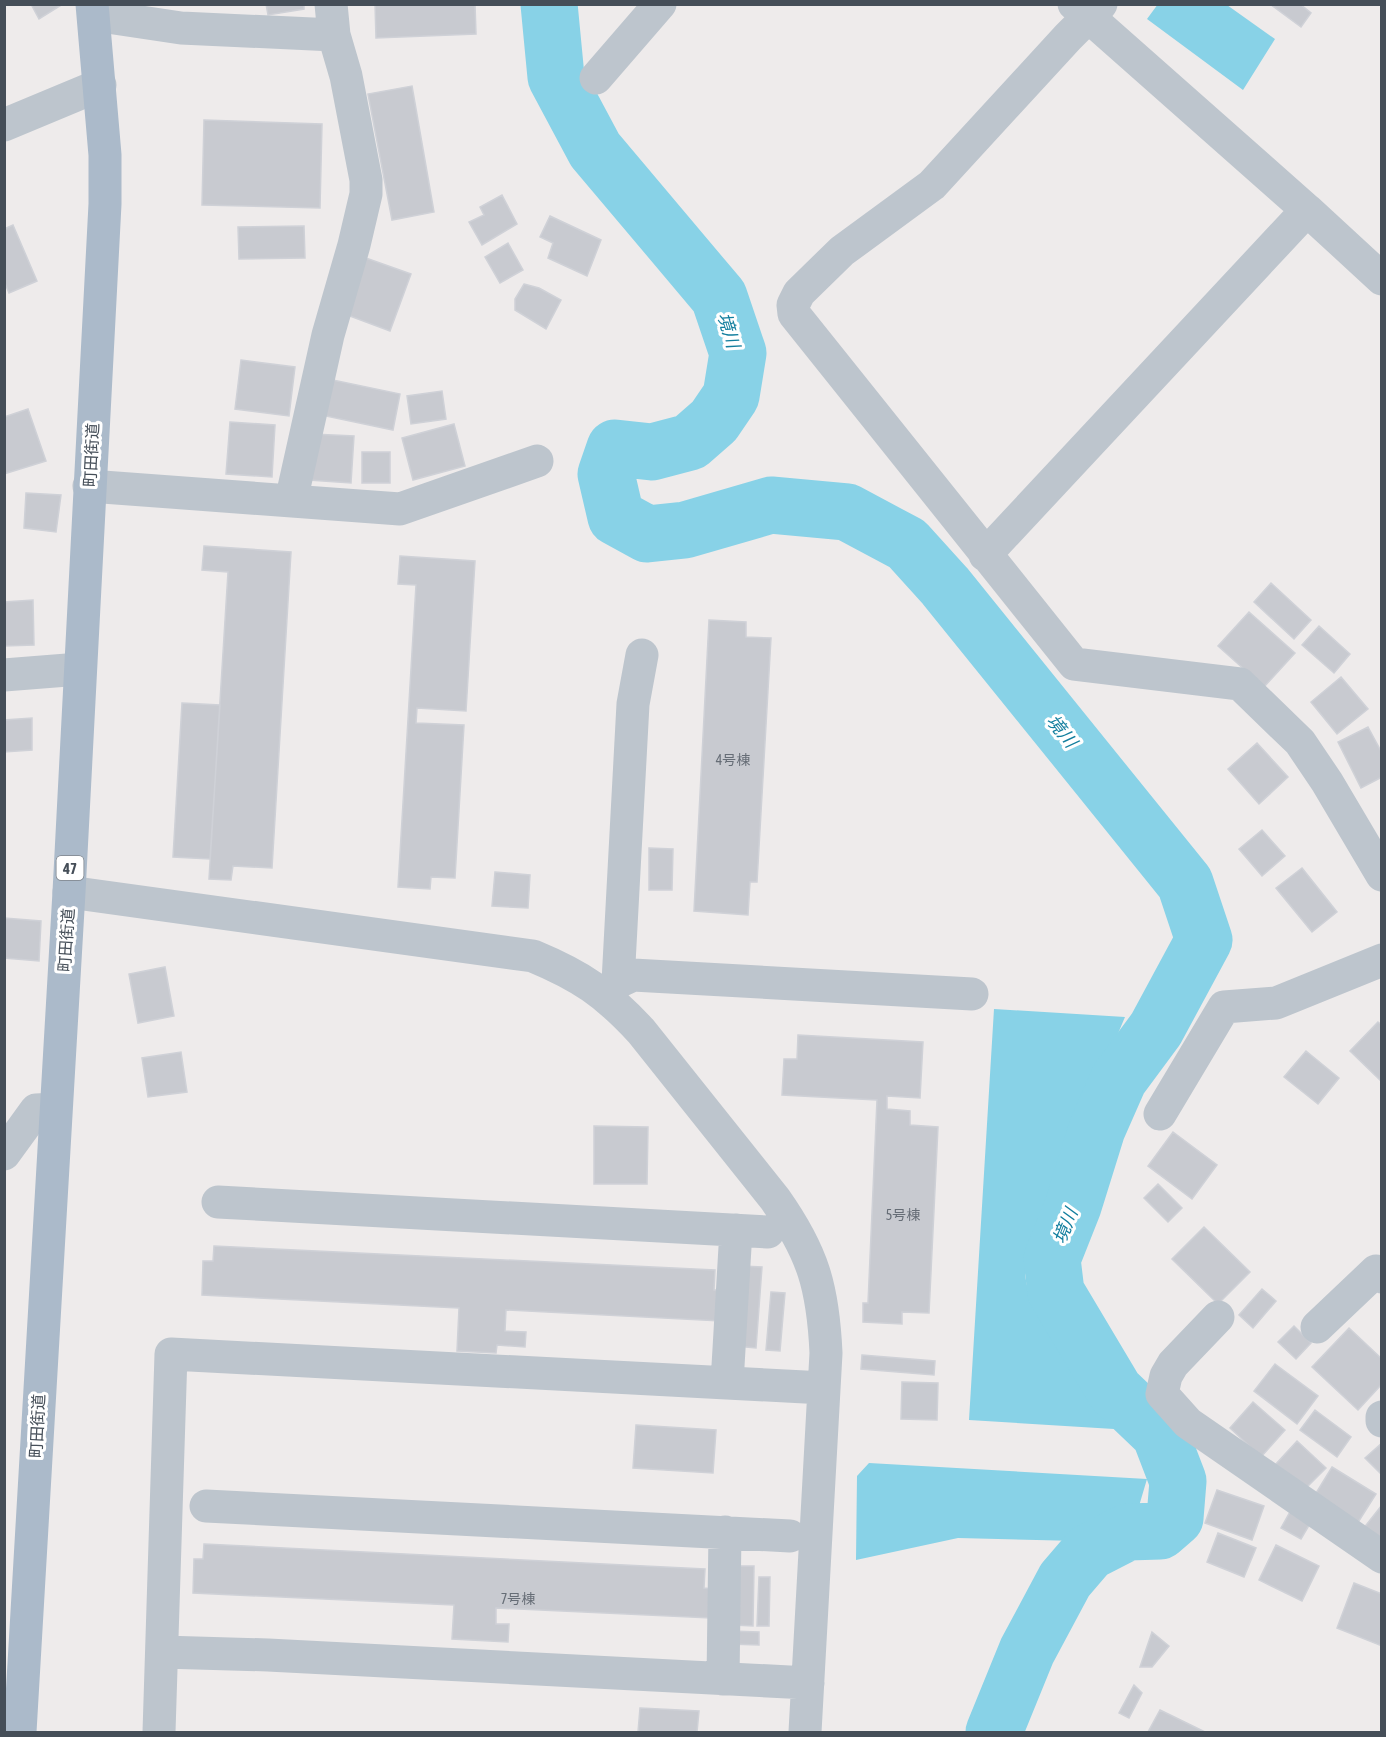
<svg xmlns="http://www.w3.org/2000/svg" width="1386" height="1737" font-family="'Asap Condensed','Noto Sans JP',sans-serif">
	<rect width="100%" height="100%" fill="#eeebeb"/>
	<!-- water -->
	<path fill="#88d2e7" d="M 1158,4 L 1227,5 L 1275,39 L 1243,90 L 1147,19 Z
		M 994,1009 L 1125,1017 L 1027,1248 L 1025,1275 L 1030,1302 L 1115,1413 L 1114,1429 L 969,1420 Z
		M 869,1463 L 1147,1479 L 1139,1506 L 1116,1512 L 1078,1541 L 958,1538 L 856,1560 L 857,1476 Z"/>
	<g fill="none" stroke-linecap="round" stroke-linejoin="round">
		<!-- river -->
		<path stroke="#88d2e7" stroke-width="57" d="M 549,4 L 556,77 L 595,150 L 719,297 L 738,353 L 731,396 L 714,421 L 690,442 L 652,452 L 615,448 L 606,474 L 616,517 L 647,534 L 685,530 L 771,505 L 847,512 L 907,544 L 945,586 L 1185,883 L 1204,940 L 1156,1029 L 1119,1079 L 1097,1129 L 1073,1206 L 1052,1259 L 1056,1292 L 1115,1391 L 1160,1434 L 1178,1481 L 1175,1518 L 1160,1531 L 1128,1532 L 1089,1552 L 1065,1580 L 1027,1651 L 994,1732"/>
	</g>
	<!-- building -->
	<path fill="#c8cad0" stroke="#cfd1d7" stroke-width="1.5" d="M 31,4 L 63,4 L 39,19 Z
		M 266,4 L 304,4 L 304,9 L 268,15 Z
		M 375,4 L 475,4 L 476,34 L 376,38 Z
		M 1270,4 L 1300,4 L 1311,13 L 1301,27 Z
		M 412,86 L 434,212 L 392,220 L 368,94 Z
		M 204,120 L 322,124 L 320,208 L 202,205 Z
		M 502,195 L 517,224 L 482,245 L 469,222 L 484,215 L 480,207 Z
		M 550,216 L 601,240 L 587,276 L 548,258 L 553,243 L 540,237 Z
		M 13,225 L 37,281 L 9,293 L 4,281 L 4,229 Z
		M 304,226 L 305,258 L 239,259 L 238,227 Z
		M 508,243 L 523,270 L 500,283 L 485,257 Z
		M 363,257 L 411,274 L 390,331 L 342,313 Z
		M 524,284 L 539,288 L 561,300 L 546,329 L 515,310 L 515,299 Z
		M 241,360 L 295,367 L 289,416 L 235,409 Z
		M 328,379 L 400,394 L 393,430 L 321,415 Z
		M 442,391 L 446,419 L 411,424 L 407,396 Z
		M 28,409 L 46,461 L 4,474 L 4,417 Z
		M 230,422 L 275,425 L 272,477 L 226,474 Z
		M 454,424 L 465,466 L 413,480 L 402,438 Z
		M 312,434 L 354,436 L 351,483 L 309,480 Z
		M 362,452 L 390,452 L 390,483 L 362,483 Z
		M 26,493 L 61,495 L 56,532 L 24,528 Z
		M 204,546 L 291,552 L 272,868 L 233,866 L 231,880 L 209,879 L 228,572 L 202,570 Z
		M 400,556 L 475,561 L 466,711 L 417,708 L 416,723 L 464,725 L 455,878 L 431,877 L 430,889 L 398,887 L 416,585 L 398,584 Z
		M 1271,583 L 1311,620 L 1294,639 L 1254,602 Z
		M 33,600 L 34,645 L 4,646 L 4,602 Z
		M 1249,612 L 1295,653 L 1264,687 L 1218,646 Z
		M 709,620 L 746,622 L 746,637 L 771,638 L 757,882 L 750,882 L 748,915 L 694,911 Z
		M 1319,626 L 1350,654 L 1334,673 L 1302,645 Z
		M 1341,677 L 1368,709 L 1337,734 L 1311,702 Z
		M 182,703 L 220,705 L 210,859 L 173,857 Z
		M 32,718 L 32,750 L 4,752 L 4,720 Z
		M 1368,727 L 1382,753 L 1382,777 L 1361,788 L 1338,742 Z
		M 1257,743 L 1288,777 L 1259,804 L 1228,769 Z
		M 1262,830 L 1285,856 L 1262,876 L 1239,849 Z
		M 649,848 L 673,849 L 672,890 L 649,890 Z
		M 1302,868 L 1337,912 L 1312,932 L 1276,888 Z
		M 495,872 L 530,875 L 528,908 L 492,906 Z
		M 4,918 L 41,921 L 39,961 L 4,958 Z
		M 165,967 L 174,1016 L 138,1023 L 129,974 Z
		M 1378,1022 L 1382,1025 L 1382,1082 L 1350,1051 Z
		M 798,1035 L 923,1042 L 920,1098 L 887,1096 L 887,1109 L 910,1111 L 910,1125 L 938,1127 L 929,1313 L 902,1312 L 902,1324 L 863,1322 L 863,1303 L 868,1303 L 877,1100 L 782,1095 L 784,1059 L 797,1059 Z
		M 1306,1051 L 1339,1078 L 1318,1104 L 1284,1077 Z
		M 181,1052 L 187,1092 L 148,1097 L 142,1058 Z
		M 594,1126 L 648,1127 L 647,1184 L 594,1184 Z
		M 1173,1132 L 1217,1165 L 1192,1199 L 1148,1166 Z
		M 1158,1184 L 1182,1208 L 1168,1222 L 1144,1198 Z
		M 1204,1227 L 1250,1272 L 1218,1304 L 1172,1259 Z
		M 214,1246 L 715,1270 L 714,1290 L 723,1290 L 721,1321 L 506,1310 L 505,1331 L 526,1332 L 525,1347 L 497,1345 L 496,1353 L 457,1351 L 459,1308 L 202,1295 L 203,1261 L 213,1261 Z
		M 741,1266 L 762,1267 L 756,1348 L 735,1346 Z
		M 1262,1289 L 1276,1301 L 1253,1328 L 1239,1315 Z
		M 771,1292 L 785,1293 L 780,1351 L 766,1350 Z
		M 1294,1326 L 1311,1343 L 1296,1359 L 1278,1342 Z
		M 1349,1328 L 1382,1359 L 1382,1384 L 1358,1410 L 1312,1367 Z
		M 862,1355 L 935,1361 L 934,1375 L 861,1369 Z
		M 1275,1364 L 1318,1396 L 1297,1424 L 1254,1391 Z
		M 902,1382 L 938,1383 L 937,1420 L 901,1419 Z
		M 1253,1402 L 1285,1430 L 1261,1457 L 1230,1428 Z
		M 1315,1410 L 1351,1437 L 1337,1457 L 1300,1430 Z
		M 636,1425 L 716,1430 L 713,1473 L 633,1468 Z
		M 1297,1441 L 1326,1468 L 1303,1491 L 1275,1465 Z
		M 1382,1443 L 1382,1475 L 1365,1458 Z
		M 1332,1467 L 1376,1494 L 1357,1524 L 1313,1498 Z
		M 1217,1490 L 1264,1506 L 1252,1540 L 1205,1523 Z
		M 1382,1505 L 1382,1544 L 1363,1529 Z
		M 1291,1510 L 1311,1522 L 1301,1539 L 1281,1528 Z
		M 1218,1533 L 1256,1548 L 1244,1577 L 1207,1562 Z
		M 204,1544 L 705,1569 L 704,1588 L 712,1589 L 711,1618 L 496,1608 L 496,1624 L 509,1624 L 508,1642 L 452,1639 L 454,1605 L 193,1593 L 194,1559 L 203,1559 Z
		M 1276,1545 L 1319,1566 L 1302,1601 L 1259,1580 Z
		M 736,1566 L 754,1566 L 753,1626 L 734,1625 Z
		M 759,1577 L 770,1577 L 769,1626 L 757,1626 Z
		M 1354,1583 L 1382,1594 L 1382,1646 L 1337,1628 Z
		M 730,1631 L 759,1632 L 759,1645 L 729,1644 Z
		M 1152,1632 L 1169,1646 L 1152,1667 L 1140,1667 Z
		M 1134,1685 L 1142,1693 L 1129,1718 L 1119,1713 Z
		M 640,1708 L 699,1711 L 697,1732 L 638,1732 Z
		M 1160,1710 L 1205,1732 L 1148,1732 Z"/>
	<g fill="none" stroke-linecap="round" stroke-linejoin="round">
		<!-- minor -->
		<path stroke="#bdc5cd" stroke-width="33" d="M 1101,4 L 1068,37 L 932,185 L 842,251 L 799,293 L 793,305 L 794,314 L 1074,664 L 1240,684 L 1300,742 L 1327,782 L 1382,875
			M 94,15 L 181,28 L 334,35
			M 596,78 L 660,4
			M 4,125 L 100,85
			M 1307,210 L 1382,279
			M 89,486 L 400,509 L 537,461
			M 291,501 L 328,335 L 354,245 L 366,194 L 366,180 L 346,76 L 334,35 L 331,4
			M 985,555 L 1307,210 L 1074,4
			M 4,675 L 80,669
			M 69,892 L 533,956 C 581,976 606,993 641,1031 L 775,1199 C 813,1253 823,1287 826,1353 L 805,1732
			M 618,982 L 633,704 L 642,655
			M 607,997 L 618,982 L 633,975 L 972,994
			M 1160,1114 L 1224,1007 L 1276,1003 L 1382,960
			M 4,1154 L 36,1110 L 55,1109
			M 218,1202 L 768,1232
			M 1218,1317 L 1173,1364 L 1166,1376 L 1162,1394 L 1188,1423 L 1382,1557
			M 1317,1327 L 1376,1271 L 1382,1277
			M 727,1383 L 736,1230
			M 1382,1417 L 1382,1421
			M 206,1506 L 790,1536
			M 162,1652 L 268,1655 L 808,1683
			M 723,1679 L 725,1532
			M 159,1732 L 171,1354 L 824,1388"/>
		<!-- major -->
		<path stroke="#abbaca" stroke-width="33" d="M 20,1732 L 69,892 L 105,204 L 105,155 L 92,4"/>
	</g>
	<g text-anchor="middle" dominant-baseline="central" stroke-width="6" stroke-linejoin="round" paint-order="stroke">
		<!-- number labels -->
		<g font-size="14" fill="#666d76">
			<text x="733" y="760">4号棟</text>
			<text x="903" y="1215">5号棟</text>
			<text x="518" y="1599">7号棟</text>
		</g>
		<!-- shield labels -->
		<rect fill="#fff" stroke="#7d838a" stroke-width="1.5" x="56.5" y="856" width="27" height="24" rx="4.5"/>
		<g font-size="15" font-weight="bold" fill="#454e58">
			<text x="70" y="868">47</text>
		</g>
		<!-- street labels -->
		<g font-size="16" fill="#454e58" stroke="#fff">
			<text transform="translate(91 455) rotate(-87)">町田街道</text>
			<text transform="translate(66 940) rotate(-86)">町田街道</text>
			<text transform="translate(37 1426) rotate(-87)">町田街道</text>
		</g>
		<!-- water labels -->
		<g font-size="18" font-style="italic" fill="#127e9e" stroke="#fff">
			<text transform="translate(729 330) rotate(73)">境川</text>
			<text transform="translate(1062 731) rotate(51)">境川</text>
			<text transform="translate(1065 1226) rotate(-68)">境川</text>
		</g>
	</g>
	<!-- border -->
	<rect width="1386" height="1737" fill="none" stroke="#454e58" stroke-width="12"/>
</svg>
